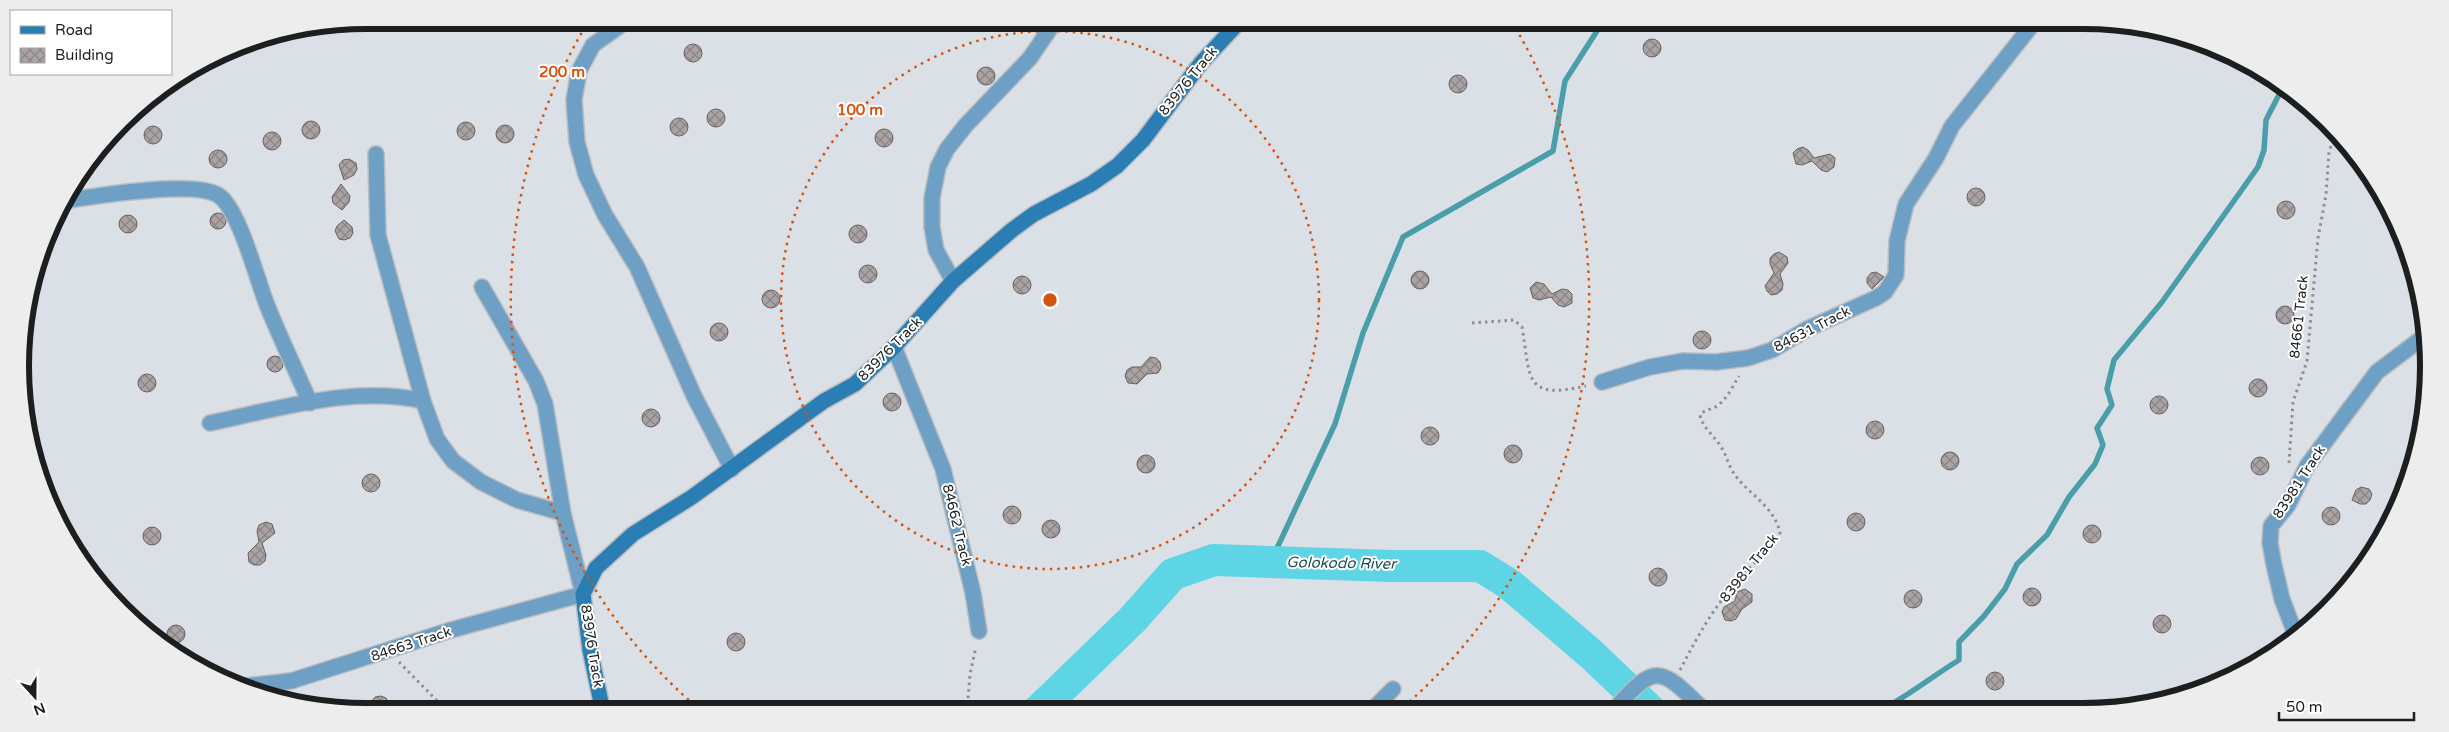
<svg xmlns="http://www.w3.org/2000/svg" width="2449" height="732" font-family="'Varela Round',sans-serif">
	<defs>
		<pattern id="building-cross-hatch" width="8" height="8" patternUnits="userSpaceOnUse" patternTransform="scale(1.25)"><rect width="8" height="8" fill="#aba3a3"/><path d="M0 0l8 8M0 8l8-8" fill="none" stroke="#8a8484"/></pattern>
	</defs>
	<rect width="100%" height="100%" fill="#dbe0e6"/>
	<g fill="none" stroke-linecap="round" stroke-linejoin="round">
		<!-- stream -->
		<path stroke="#4a9ea9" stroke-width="5.5" d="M 1271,561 L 1335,424 L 1363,333 L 1403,237 L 1553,151 L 1565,81 L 1604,20
			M 1883,709 C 1909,695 1933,676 1959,660 L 1959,642 L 1984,616 L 2005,589 L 2017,564 L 2047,535 L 2069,497 L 2095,464 L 2103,445 L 2097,428 L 2112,405 L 2107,389 L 2114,360 L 2162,302 L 2258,167 L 2264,150 L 2266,120 L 2284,85"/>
		<!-- river -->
		<path stroke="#5dd5e4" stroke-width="32" d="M 1038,711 L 1132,620 L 1173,574 L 1214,560 L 1392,566 L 1480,566 L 1509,584 L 1591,654 L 1650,710"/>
	</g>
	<!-- building -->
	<path fill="url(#building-cross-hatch)" stroke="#696161" d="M1643 48a9 9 0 1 1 18 0a9 9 0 1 1-18 0Z
		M684 53a9 9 0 1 1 18 0a9 9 0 1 1-18 0Z
		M977 76a9 9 0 1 1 18 0a9 9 0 1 1-18 0Z
		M1449 84a9 9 0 1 1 18 0a9 9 0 1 1-18 0Z
		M707 118a9 9 0 1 1 18 0a9 9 0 1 1-18 0Z
		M670 127a9 9 0 1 1 18 0a9 9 0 1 1-18 0Z
		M302 130a9 9 0 1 1 18 0a9 9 0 1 1-18 0Z
		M457 131a9 9 0 1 1 18 0a9 9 0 1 1-18 0Z
		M496 134a9 9 0 1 1 18 0a9 9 0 1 1-18 0Z
		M144 135a9 9 0 1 1 18 0a9 9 0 1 1-18 0Z
		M875 138a9 9 0 1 1 18 0a9 9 0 1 1-18 0Z
		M263 141a9 9 0 1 1 18 0a9 9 0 1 1-18 0Z
		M 1803,147 L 1808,150 L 1814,158 L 1830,154 L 1835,158 L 1834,167 L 1827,172 L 1821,170 L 1812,161 L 1802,165 L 1796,164 L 1793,153 L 1797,149 Z
		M209 159a9 9 0 1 1 18 0a9 9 0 1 1-18 0Z
		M 349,159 L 356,163 L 357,169 L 354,175 L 344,180 L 339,165 L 343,160 Z
		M 341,184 L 350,196 L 349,202 L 342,210 L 333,203 L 332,197 Z
		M1967 197a9 9 0 1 1 18 0a9 9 0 1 1-18 0Z
		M2277 210a9 9 0 1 1 18 0a9 9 0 1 1-18 0Z
		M210 221a8 8 0 1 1 16 0a8 8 0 1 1-16 0Z
		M119 224a9 9 0 1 1 18 0a9 9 0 1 1-18 0Z
		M 344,220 L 352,227 L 353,233 L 350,238 L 344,240 L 339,239 L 335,231 L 337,226 Z
		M849 234a9 9 0 1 1 18 0a9 9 0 1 1-18 0Z
		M 1779,252 L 1787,257 L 1788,263 L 1780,274 L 1783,284 L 1782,290 L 1777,294 L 1771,295 L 1767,291 L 1765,286 L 1774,273 L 1770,264 L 1770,258 L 1774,254 Z
		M859 274a9 9 0 1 1 18 0a9 9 0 1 1-18 0Z
		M1411 280a9 9 0 1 1 18 0a9 9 0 1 1-18 0Z
		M 1876,272 L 1884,277 L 1872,289 L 1867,283 L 1867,278 L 1871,273 Z
		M1013 285a9 9 0 1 1 18 0a9 9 0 1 1-18 0Z
		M 1536,282 L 1544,284 L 1552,294 L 1562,289 L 1568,290 L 1572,294 L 1572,303 L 1564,307 L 1558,305 L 1551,297 L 1539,300 L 1533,298 L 1530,288 Z
		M762 299a9 9 0 1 1 18 0a9 9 0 1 1-18 0Z
		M2276 315a9 9 0 1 1 18 0a9 9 0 1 1-18 0Z
		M710 332a9 9 0 1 1 18 0a9 9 0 1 1-18 0Z
		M1693 340a9 9 0 1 1 18 0a9 9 0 1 1-18 0Z
		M267 364a8 8 0 1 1 16 0a8 8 0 1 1-16 0Z
		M 1150,357 L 1156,358 L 1160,362 L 1161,368 L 1158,373 L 1147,374 L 1137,384 L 1128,383 L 1125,376 L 1127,370 L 1132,367 L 1141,367 Z
		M138 383a9 9 0 1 1 18 0a9 9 0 1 1-18 0Z
		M2249 388a9 9 0 1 1 18 0a9 9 0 1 1-18 0Z
		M883 402a9 9 0 1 1 18 0a9 9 0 1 1-18 0Z
		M2150 405a9 9 0 1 1 18 0a9 9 0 1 1-18 0Z
		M642 418a9 9 0 1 1 18 0a9 9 0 1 1-18 0Z
		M1866 430a9 9 0 1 1 18 0a9 9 0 1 1-18 0Z
		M1421 436a9 9 0 1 1 18 0a9 9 0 1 1-18 0Z
		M1504 454a9 9 0 1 1 18 0a9 9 0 1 1-18 0Z
		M1941 461a9 9 0 1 1 18 0a9 9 0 1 1-18 0Z
		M1137 464a9 9 0 1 1 18 0a9 9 0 1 1-18 0Z
		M2251 466a9 9 0 1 1 18 0a9 9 0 1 1-18 0Z
		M362 483a9 9 0 1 1 18 0a9 9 0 1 1-18 0Z
		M 2361,487 L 2369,489 L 2372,494 L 2370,500 L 2366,504 L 2360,504 L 2352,500 L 2356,490 Z
		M1003 515a9 9 0 1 1 18 0a9 9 0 1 1-18 0Z
		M2322 516a9 9 0 1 1 18 0a9 9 0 1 1-18 0Z
		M1847 522a9 9 0 1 1 18 0a9 9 0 1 1-18 0Z
		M1042 529a9 9 0 1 1 18 0a9 9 0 1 1-18 0Z
		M 266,522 L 272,524 L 275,533 L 262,543 L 266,555 L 265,561 L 260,565 L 254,565 L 249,562 L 248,553 L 259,542 L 257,531 L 259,525 Z
		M2083 534a9 9 0 1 1 18 0a9 9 0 1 1-18 0Z
		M143 536a9 9 0 1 1 18 0a9 9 0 1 1-18 0Z
		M1649 577a9 9 0 1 1 18 0a9 9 0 1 1-18 0Z
		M2023 597a9 9 0 1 1 18 0a9 9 0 1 1-18 0Z
		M 1745,589 L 1752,594 L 1752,602 L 1742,609 L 1736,619 L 1731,621 L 1725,620 L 1722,612 L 1724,607 L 1735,601 L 1737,592 Z
		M1904 599a9 9 0 1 1 18 0a9 9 0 1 1-18 0Z
		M2153 624a9 9 0 1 1 18 0a9 9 0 1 1-18 0Z
		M167 634a9 9 0 1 1 18 0a9 9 0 1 1-18 0Z
		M727 642a9 9 0 1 1 18 0a9 9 0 1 1-18 0Z
		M1986 681a9 9 0 1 1 18 0a9 9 0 1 1-18 0Z
		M 381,696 L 386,698 L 389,704 L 387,712 L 372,712 L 371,702 L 375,697 Z"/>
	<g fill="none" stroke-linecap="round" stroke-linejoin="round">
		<!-- street casing -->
		<g stroke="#b9bdc2" stroke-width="18">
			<path id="street" d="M 628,20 L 593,45 L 579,71 L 574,100 L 577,142 L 586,175 L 605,215 L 637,267 L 694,396 L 732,469
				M 376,154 L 378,235 L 423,401 L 437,439 L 453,461 L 481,482 L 517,500 L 563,513
				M 63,201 C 95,196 192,180 218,195 C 239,208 257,280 267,305 C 280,338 296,370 310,403
				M 953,281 L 936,250 L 932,227 L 932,198 L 938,167 L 947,149 L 966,125 L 1030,58 L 1056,20
				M 894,347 L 943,469 L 973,593 L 979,631
				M 1602,382 L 1650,367 L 1683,361 L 1716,362 L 1748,358 L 1772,350 L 1807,329 L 1876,298 L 1885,292 L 1896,275 L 1897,241 L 1906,204 L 1936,158 L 1952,126 L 2036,20
				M 210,423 C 278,409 354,385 423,401
				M 2296,636 L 2282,599 L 2274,565 L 2270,543 L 2271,526 L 2288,505 L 2307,466 L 2377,372 L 2426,335
				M 237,687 L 291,681 L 451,630 L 583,594 L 563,513 L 545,404 L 536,381 L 482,287
				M 1372,710 L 1393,689
				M 1614,710 C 1656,661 1661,668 1704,710"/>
		</g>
		<!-- secondary casing -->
		<g stroke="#b9bdc2" stroke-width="18">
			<path id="secondary" d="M 603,712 L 590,650 L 583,594 L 596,568 L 633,534 L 692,497 L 824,401 L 855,384 L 894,347 L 953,281 L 1012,230 L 1034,214 L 1091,184 L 1117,166 L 1143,140 L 1201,63 L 1241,20"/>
		</g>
		<!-- path -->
		<path stroke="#8b8f93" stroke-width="3" stroke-dasharray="2.5 4" stroke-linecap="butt" d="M 1472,323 L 1514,320 L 1522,327 C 1531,379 1523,400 1586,386
			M 2289,463 L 2293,402 L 2307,361 L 2318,238 L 2326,195 L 2329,152 L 2336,131
			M 399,662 L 448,712
			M 1680,670 C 1693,645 1707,619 1724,597 C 1741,574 1764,556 1780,533 C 1775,506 1746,493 1733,472 C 1728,464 1726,454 1721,447 C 1714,435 1703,429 1700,415 C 1705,409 1711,410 1717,406 C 1727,399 1733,386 1739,376
			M 967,711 L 970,674 L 976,647"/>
		<!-- street -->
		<use href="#street" stroke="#6e9fc4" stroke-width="15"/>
		<!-- secondary -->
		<use href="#secondary" stroke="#2b7eb4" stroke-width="15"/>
	</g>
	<!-- distance rings -->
	<g fill="none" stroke="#d4530e" stroke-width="2.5" stroke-dasharray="2.5 5">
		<circle cx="1050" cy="300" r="269"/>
		<path d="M700 710A539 539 0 0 1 588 22M1512 22A539 539 0 0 1 1400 710"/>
	</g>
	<g text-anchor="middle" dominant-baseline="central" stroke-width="4" stroke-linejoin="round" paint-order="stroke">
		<!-- street labels -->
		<g font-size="14" fill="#1c1e20" stroke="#fff">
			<text transform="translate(1188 81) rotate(-51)">83976 Track</text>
			<text transform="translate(2299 317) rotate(-84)">84661 Track</text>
			<text transform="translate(1812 329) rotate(-27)">84631 Track</text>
			<text transform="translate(890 349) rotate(-45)">83976 Track</text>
			<text transform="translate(2299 482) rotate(-57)">83981 Track</text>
			<text transform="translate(957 525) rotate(76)">84662 Track</text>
			<text transform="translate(1749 568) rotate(-51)">83981 Track</text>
			<text transform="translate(411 644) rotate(-18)">84663 Track</text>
			<text transform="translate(592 646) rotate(81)">83976 Track</text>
		</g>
		<!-- water labels -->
		<g font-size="15" font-style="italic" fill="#1a4e54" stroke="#fff">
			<text transform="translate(1341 563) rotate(1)">Golokodo River</text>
		</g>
	</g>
	<!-- crop -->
	<path d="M0 0H2449V732H0ZM366 29H2083A337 337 0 0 1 2420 366V366A337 337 0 0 1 2083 703H366A337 337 0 0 1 29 366V366A337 337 0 0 1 366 29Z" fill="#ededed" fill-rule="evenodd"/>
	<path fill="none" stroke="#1c1e20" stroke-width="6" d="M366 29H2083A337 337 0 0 1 2420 366V366A337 337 0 0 1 2083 703H366A337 337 0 0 1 29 366V366A337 337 0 0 1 366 29Z"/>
	<circle cx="1050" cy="300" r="8" fill="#d4530e" stroke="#fff" stroke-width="2.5"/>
	<g font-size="15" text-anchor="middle" font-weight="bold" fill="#d4530e" stroke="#fff" stroke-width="4" stroke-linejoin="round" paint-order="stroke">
		<text x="562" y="77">200 m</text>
		<text x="860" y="115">100 m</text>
	</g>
	<!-- legend -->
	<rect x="10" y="10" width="162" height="65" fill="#ffffff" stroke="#a4a5a6"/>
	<rect x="20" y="26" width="25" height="8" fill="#2b7eb4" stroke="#a4a5a6"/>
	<text x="55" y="35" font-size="15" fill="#1c1e20">Road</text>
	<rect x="20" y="48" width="25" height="15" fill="url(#building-cross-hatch)" stroke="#a4a5a6"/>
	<text x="55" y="60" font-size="15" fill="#1c1e20">Building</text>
	<!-- north arrow -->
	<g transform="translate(35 697) rotate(159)" stroke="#ffffff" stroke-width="4" paint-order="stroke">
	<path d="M0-4L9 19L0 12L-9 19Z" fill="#1c1e20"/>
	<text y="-8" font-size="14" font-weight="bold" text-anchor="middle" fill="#1c1e20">N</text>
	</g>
	<!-- scale -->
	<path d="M2279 712v8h135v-8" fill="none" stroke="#1c1e20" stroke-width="2.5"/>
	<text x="2286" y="712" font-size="15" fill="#1c1e20" stroke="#ffffff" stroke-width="4" paint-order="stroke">50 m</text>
</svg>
